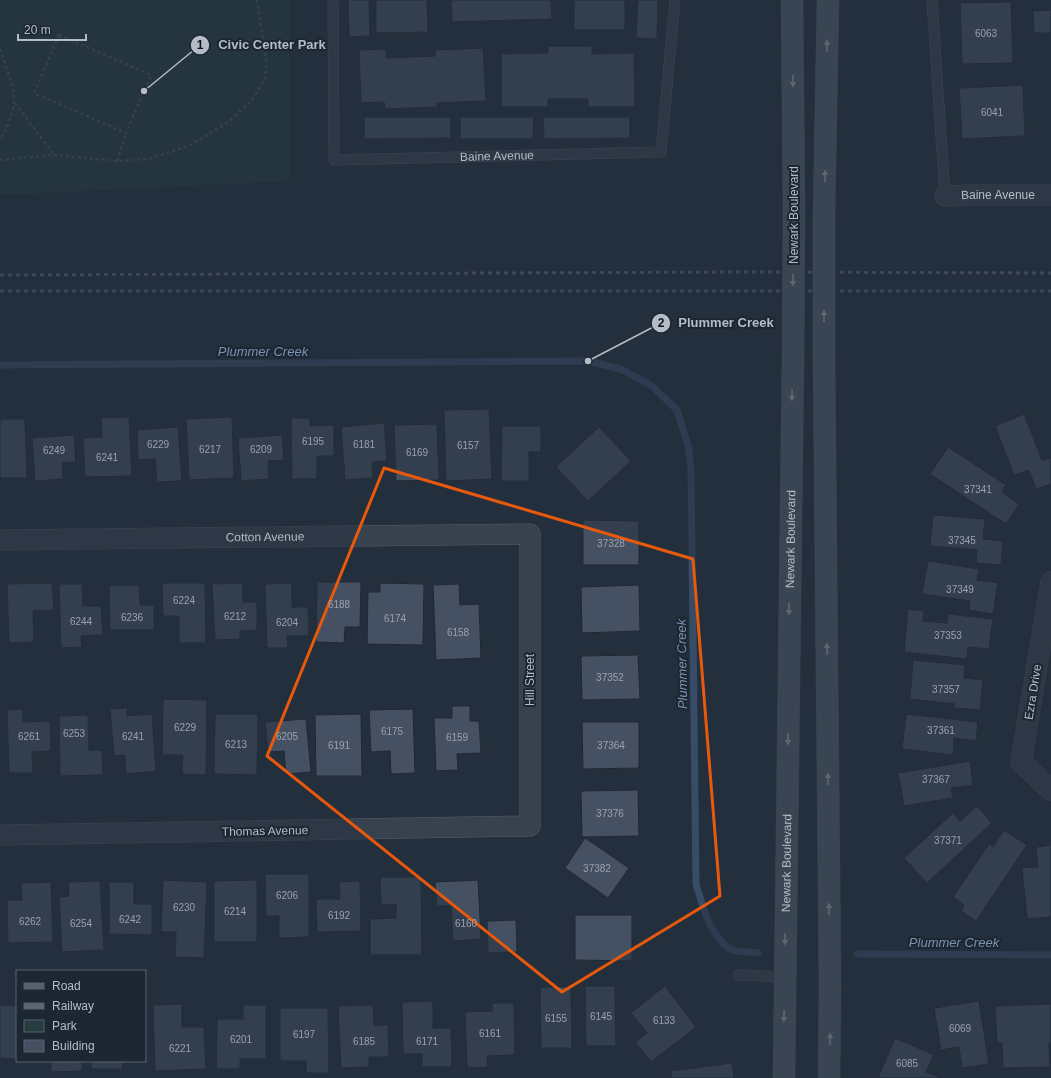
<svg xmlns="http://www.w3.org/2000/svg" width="1051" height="1078" font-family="Helvetica,sans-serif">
	<rect width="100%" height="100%" fill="#242f3e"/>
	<!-- green -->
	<path fill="#263c3f" d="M 0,0 L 289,0 L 289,181 L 20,194 L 0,194 Z"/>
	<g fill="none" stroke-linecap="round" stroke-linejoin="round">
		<!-- stream -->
		<path stroke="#394c67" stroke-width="7" d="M 0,365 L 588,361 L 621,369 L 652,386 L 677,410 L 688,445 L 691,468 L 696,884 C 703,906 709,935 730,949 C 735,952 751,952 758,953
			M 857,954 L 1051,955"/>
	</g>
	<!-- building -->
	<path fill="#455162" stroke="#1f2835" d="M 348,0 L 369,0 L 370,36 L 349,37 Z
		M 376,0 L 427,0 L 428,32 L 376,33 Z
		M 451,0 L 551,0 L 552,19 L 452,22 Z
		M 574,0 L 625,0 L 625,30 L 574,30 Z
		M 638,0 L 658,0 L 657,39 L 636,38 Z
		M 1011,2 L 1013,63 L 962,64 L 960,3 Z
		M 1051,10 L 1051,33 L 1034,33 L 1033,11 Z
		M 548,46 L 592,46 L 592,54 L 634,53 L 635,107 L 588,107 L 588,99 L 548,99 L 548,107 L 501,107 L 501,54 L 548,53 Z
		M 483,48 L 486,101 L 437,103 L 438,107 L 385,109 L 384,102 L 361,103 L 359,50 L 386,49 L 386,58 L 435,56 L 435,50 Z
		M 1023,85 L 1025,136 L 962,139 L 959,88 Z
		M 364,117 L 451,117 L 451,138 L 364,139 Z
		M 460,117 L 534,117 L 533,139 L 460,139 Z
		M 543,117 L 630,117 L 630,138 L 544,139 Z
		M 489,409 L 492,479 L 446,481 L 444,410 Z
		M 1024,414 L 1042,460 L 1051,458 L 1051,484 L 1036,489 L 1029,470 L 1014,475 L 995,426 Z
		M 129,417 L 132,476 L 85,477 L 83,438 L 102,437 L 101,418 Z
		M 232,417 L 234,478 L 189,480 L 186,419 Z
		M 291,418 L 310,418 L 310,426 L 334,425 L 334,456 L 317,456 L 317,479 L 292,479 Z
		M 0,419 L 25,419 L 27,478 L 0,478 Z
		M 384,423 L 387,461 L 372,462 L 373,478 L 345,480 L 341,427 Z
		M 437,424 L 439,480 L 396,481 L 394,425 Z
		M 502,426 L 541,426 L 541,452 L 529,452 L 529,481 L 501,481 Z
		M 178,427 L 182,481 L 157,482 L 155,459 L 138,460 L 137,430 Z
		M 599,427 L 631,461 L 588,501 L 556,467 Z
		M 74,435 L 76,462 L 62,463 L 63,479 L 35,481 L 32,438 Z
		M 282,435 L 284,460 L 268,461 L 269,479 L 241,481 L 238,438 Z
		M 948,447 L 1006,485 L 1002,492 L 1019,504 L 1006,524 L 930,474 Z
		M 933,515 L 985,519 L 983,539 L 1003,541 L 1001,565 L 976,563 L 977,550 L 930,546 Z
		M 583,520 L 639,521 L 639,565 L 583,565 Z
		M 928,561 L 979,569 L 977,580 L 998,583 L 993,614 L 969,610 L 970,601 L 922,594 Z
		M 317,582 L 361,582 L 360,627 L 345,627 L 344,643 L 316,642 Z
		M 52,583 L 54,610 L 33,611 L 34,642 L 9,643 L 7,584 Z
		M 162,583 L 205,583 L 206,643 L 179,643 L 179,616 L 163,616 Z
		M 243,583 L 243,602 L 257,602 L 257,630 L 240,631 L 240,639 L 215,640 L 212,584 Z
		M 292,583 L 292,607 L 308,607 L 309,636 L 287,636 L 288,648 L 267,648 L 265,584 Z
		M 380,583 L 424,584 L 423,645 L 367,644 L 368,592 L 380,592 Z
		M 59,584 L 82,584 L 83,606 L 101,606 L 103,635 L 81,636 L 82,647 L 61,648 Z
		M 459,584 L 460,605 L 479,604 L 481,658 L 436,660 L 433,585 Z
		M 109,585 L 139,585 L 140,605 L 154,605 L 154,630 L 110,630 Z
		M 639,585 L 640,631 L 582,633 L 581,587 Z
		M 908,609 L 924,611 L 923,621 L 947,623 L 948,614 L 993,619 L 989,649 L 968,647 L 967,659 L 904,652 Z
		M 638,655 L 640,699 L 582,700 L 581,656 Z
		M 913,660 L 965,665 L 964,678 L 983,680 L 980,710 L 954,708 L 955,704 L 910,699 Z
		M 163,699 L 207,700 L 206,775 L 182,774 L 183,755 L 162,755 Z
		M 452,706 L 470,706 L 470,721 L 479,721 L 481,753 L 457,754 L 458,770 L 436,771 L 434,718 L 452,718 Z
		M 127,708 L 127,716 L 152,714 L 156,771 L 126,774 L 125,755 L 114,756 L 110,709 Z
		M 23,709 L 23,722 L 50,721 L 51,751 L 32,752 L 33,773 L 9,773 L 7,710 Z
		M 413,709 L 415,773 L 391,774 L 390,751 L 371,752 L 369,710 Z
		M 215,714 L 258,714 L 257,775 L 214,774 Z
		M 361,714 L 362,776 L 316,776 L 315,715 Z
		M 906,714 L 978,722 L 976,741 L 954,738 L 953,755 L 902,749 Z
		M 88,715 L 89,750 L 102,750 L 103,775 L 60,776 L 59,716 Z
		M 306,719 L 311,772 L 286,774 L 284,751 L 268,752 L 265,722 Z
		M 582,722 L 639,722 L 639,768 L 583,769 Z
		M 970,761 L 973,785 L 951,788 L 953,798 L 904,806 L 898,773 Z
		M 638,790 L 639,836 L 582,837 L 581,791 Z
		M 977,806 L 992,823 L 927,883 L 904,858 L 953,813 L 960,821 Z
		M 1004,830 L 1027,845 L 976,921 L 961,911 L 964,905 L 953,897 L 989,844 L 993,847 Z
		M 585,838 L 629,868 L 608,898 L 565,868 Z
		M 1051,845 L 1051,917 L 1027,919 L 1022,868 L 1038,867 L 1036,847 Z
		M 265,874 L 309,874 L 309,937 L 279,938 L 279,916 L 266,916 Z
		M 380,877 L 421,877 L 422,955 L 370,955 L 370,919 L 396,918 L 396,904 L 381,905 Z
		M 163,880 L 207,882 L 204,958 L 175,957 L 176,932 L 161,932 Z
		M 257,880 L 257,942 L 214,942 L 214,881 Z
		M 478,880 L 481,939 L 453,941 L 451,906 L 437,906 L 435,882 Z
		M 100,881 L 104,950 L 62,952 L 59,897 L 69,896 L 68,882 Z
		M 360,881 L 361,931 L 317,932 L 316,899 L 340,899 L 339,882 Z
		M 51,882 L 53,942 L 8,943 L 7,900 L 22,900 L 21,883 Z
		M 109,882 L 134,882 L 134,904 L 152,904 L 152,935 L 109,934 Z
		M 575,915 L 632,915 L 632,961 L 575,960 Z
		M 516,920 L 517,952 L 488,953 L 487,921 Z
		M 585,986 L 615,986 L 616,1046 L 586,1046 Z
		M 665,986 L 696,1027 L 651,1062 L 635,1042 L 647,1033 L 631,1013 Z
		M 540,987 L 571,987 L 572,1048 L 541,1048 Z
		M 433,1001 L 433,1028 L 451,1028 L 452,1067 L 422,1067 L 422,1054 L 403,1054 L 402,1002 Z
		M 979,1001 L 989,1064 L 962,1068 L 959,1047 L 941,1050 L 934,1008 Z
		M 492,1003 L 514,1003 L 515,1055 L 487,1056 L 488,1067 L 467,1068 L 465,1012 L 492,1011 Z
		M 182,1004 L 182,1027 L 204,1027 L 206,1069 L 155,1071 L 153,1005 Z
		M 1051,1004 L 1051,1043 L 1049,1043 L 1050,1067 L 1003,1068 L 1002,1043 L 997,1043 L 995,1006 Z
		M 0,1005 L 17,1006 L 17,1059 L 0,1058 Z
		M 243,1005 L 266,1005 L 266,1059 L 240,1059 L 240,1069 L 216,1069 L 217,1019 L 243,1019 Z
		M 373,1005 L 374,1025 L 388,1025 L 389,1057 L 369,1057 L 369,1067 L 341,1068 L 338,1006 Z
		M 280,1008 L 328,1008 L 329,1073 L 306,1073 L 306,1061 L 280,1061 Z
		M 895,1038 L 934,1055 L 926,1072 L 941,1078 L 878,1078 Z
		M 35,1061 L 82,1061 L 82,1071 L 51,1072 L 51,1062 Z
		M 91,1061 L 141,1061 L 141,1063 L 122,1063 L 123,1069 L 91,1069 Z
		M 732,1063 L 734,1078 L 672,1078 L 671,1071 Z"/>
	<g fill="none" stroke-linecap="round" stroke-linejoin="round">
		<!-- service casing -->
		<g stroke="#565f6c" stroke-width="11">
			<g id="service">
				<path id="s1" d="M 333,0 L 334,160 L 661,152 L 675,0"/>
				<path d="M 932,0 L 945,196"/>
				<path d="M 738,975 L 785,977"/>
			</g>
		</g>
		<!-- minor casing -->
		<g stroke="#565f6c" stroke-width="21">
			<g id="minor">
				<path id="s2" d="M 945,196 L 968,195 L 1051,195"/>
				<path id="s3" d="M 0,540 L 530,534 L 530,826 L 0,835"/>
				<path d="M 1051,582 L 1021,762 L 1051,790"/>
			</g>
		</g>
		<!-- primary casing -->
		<g stroke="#414a57" stroke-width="23">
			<g id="primary">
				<path d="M 792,0 L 794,213"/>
				<path d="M 824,215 L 828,0"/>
				<path d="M 824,355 L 830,987 L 829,1078"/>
				<path id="s4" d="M 784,1078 L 793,356"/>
			</g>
		</g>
		<!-- path -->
		<path stroke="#44595c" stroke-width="2.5" stroke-dasharray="3 3" stroke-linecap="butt" d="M 59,35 L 151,75 L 126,133 L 34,93 Z
			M 0,49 C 4,62 16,91 14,103 C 13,115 5,130 0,141
			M 15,103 L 54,155
			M 0,160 L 54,155 L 117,161 L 149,159 L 188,146 L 227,123 L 251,101 L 266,77 L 266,59 L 257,0
			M 117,161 L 126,133"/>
		<!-- service -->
		<use href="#service" stroke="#38414e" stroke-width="10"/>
		<!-- minor -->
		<use href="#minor" stroke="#38414e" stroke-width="20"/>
		<!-- primary -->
		<use href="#primary" stroke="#56606e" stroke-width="22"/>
		<!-- rail -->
		<path stroke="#5a6575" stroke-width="3" stroke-dasharray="4 4" stroke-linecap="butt" d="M 0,275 L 745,272 L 1051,273
			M 0,291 L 1051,291"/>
		<!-- primary-bridge casing -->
		<g stroke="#414a57" stroke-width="23" stroke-linecap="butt">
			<path id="primary-bridge" d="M 824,215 L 824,355
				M 793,356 L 794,213"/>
		</g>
		<!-- primary-bridge -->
		<use href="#primary-bridge" stroke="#56606e" stroke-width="22"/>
	</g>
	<!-- one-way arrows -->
	<defs><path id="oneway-solid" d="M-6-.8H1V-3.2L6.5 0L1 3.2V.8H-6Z"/></defs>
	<g fill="#a1aab7">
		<use href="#oneway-solid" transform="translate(827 46) rotate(-89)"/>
		<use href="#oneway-solid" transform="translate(793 81) rotate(90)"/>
		<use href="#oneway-solid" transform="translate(825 176) rotate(-89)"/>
		<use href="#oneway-solid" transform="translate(793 280) rotate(91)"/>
		<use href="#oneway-solid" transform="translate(824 316) rotate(-90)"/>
		<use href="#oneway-solid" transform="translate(792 395) rotate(91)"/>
		<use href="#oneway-solid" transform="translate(789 609) rotate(91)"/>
		<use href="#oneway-solid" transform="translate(827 649) rotate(-91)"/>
		<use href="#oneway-solid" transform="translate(788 739) rotate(91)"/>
		<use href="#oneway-solid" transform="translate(828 779) rotate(-91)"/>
		<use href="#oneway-solid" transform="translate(829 909) rotate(-91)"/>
		<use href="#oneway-solid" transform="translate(785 939) rotate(91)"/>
		<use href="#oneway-solid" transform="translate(784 1016) rotate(91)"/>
		<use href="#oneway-solid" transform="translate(830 1039) rotate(-89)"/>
	</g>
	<!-- marked area -->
	<path d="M0 0H1051V1078H0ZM 384,468 L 693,559 L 720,896 L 562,992 L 267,756 Z" fill="#242f3e" fill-opacity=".55" fill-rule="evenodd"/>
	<path fill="none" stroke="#e8590c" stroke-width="3" stroke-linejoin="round" d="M 384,468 L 693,559 L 720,896 L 562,992 L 267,756 Z"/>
	<g text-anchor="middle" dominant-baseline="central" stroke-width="4" stroke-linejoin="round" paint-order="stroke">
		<!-- number labels -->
		<g font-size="10" fill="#98a1af">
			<text x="986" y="33">6063</text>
			<text x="992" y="112">6041</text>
			<text x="313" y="441">6195</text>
			<text x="158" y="444">6229</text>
			<text x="364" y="444">6181</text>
			<text x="468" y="445">6157</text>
			<text x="210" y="449">6217</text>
			<text x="261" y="449">6209</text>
			<text x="54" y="450">6249</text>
			<text x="417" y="452">6169</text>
			<text x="107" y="457">6241</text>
			<text x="978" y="489">37341</text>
			<text x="962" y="540">37345</text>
			<text x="611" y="543">37328</text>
			<text x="960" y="589">37349</text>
			<text x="184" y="600">6224</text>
			<text x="339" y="604">6188</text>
			<text x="235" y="616">6212</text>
			<text x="132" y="617">6236</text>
			<text x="395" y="618">6174</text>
			<text x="81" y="621">6244</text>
			<text x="287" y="622">6204</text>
			<text x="458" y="632">6158</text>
			<text x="948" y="635">37353</text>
			<text x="610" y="677">37352</text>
			<text x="946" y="689">37357</text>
			<text x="185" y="727">6229</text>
			<text x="941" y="730">37361</text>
			<text x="392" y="731">6175</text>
			<text x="74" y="733">6253</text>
			<text x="29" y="736">6261</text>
			<text x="133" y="736">6241</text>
			<text x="287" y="736">6205</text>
			<text x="457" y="737">6159</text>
			<text x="236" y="744">6213</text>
			<text x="339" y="745">6191</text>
			<text x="611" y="745">37364</text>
			<text x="936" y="779">37367</text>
			<text x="610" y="813">37376</text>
			<text x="948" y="840">37371</text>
			<text x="597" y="868">37382</text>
			<text x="287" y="895">6206</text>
			<text x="184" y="907">6230</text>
			<text x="235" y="911">6214</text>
			<text x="339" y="915">6192</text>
			<text x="130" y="919">6242</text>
			<text x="30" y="921">6262</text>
			<text x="81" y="923">6254</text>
			<text x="466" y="923">6160</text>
			<text x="601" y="1016">6145</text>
			<text x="556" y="1018">6155</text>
			<text x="664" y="1020">6133</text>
			<text x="960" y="1028">6069</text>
			<text x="490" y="1033">6161</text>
			<text x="304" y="1034">6197</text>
			<text x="241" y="1039">6201</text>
			<text x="364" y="1041">6185</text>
			<text x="427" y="1041">6171</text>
			<text x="180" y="1048">6221</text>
			<text x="907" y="1063">6085</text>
		</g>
		<!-- street labels -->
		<g font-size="12" fill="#b4bcc9" stroke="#1d2633">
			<text stroke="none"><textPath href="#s1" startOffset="323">Baine Avenue</textPath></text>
			<text stroke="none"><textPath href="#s2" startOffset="53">Baine Avenue</textPath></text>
			<text transform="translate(794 215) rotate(-90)">Newark Boulevard</text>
			<text stroke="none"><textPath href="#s3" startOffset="265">Cotton Avenue</textPath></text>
			<text stroke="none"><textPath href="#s4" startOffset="539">Newark Boulevard</textPath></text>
			<text transform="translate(530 680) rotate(-90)">Hill Street</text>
			<text transform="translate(1033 692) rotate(-81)">Ezra Drive</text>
			<text transform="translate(265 831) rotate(-1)">Thomas Avenue</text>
			<text stroke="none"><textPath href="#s4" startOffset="215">Newark Boulevard</textPath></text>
		</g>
		<!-- water labels -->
		<g font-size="13" font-style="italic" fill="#7c92b1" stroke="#1d2633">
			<text x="263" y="351">Plummer Creek</text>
			<text transform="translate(682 664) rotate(-91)">Plummer Creek</text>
			<text x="954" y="942">Plummer Creek</text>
		</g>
	</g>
	<!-- callouts -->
	<path fill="none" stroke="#b4bcc9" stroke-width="1.5" d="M144 91L200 45M588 361L661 323"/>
	<g fill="#b4bcc9" stroke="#1d2633" stroke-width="1.5">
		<circle cx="144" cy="91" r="4"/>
		<circle cx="588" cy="361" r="4"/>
		<circle cx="200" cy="45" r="10"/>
		<circle cx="661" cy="323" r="10"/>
	</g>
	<g font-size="12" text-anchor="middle" font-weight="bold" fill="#111">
		<text x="200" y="49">1</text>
		<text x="661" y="327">2</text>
	</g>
	<g font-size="13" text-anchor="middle" font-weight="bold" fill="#b4bcc9" stroke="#1d2633" stroke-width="4" stroke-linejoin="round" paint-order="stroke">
		<text x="272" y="49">Civic Center Park</text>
		<text x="726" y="327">Plummer Creek</text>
	</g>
	<!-- legend -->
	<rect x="16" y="970" width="130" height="92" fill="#1d2633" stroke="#59626f"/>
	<rect x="24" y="983" width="20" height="6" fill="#56606e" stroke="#59626f"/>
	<text x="52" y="990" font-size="12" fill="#b4bcc9">Road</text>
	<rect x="24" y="1003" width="20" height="6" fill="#5a6575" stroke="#59626f"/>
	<text x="52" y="1010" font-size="12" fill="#b4bcc9">Railway</text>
	<rect x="24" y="1020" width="20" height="12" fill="#263c3f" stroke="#59626f"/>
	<text x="52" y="1030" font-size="12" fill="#b4bcc9">Park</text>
	<rect x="24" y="1040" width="20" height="12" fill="#455162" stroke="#59626f"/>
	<text x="52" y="1050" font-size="12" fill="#b4bcc9">Building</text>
	<!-- scale -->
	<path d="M18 34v6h68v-6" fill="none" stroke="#b4bcc9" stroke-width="2"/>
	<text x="24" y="34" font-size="12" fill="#b4bcc9" stroke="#1d2633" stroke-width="3" paint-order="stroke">20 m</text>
</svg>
